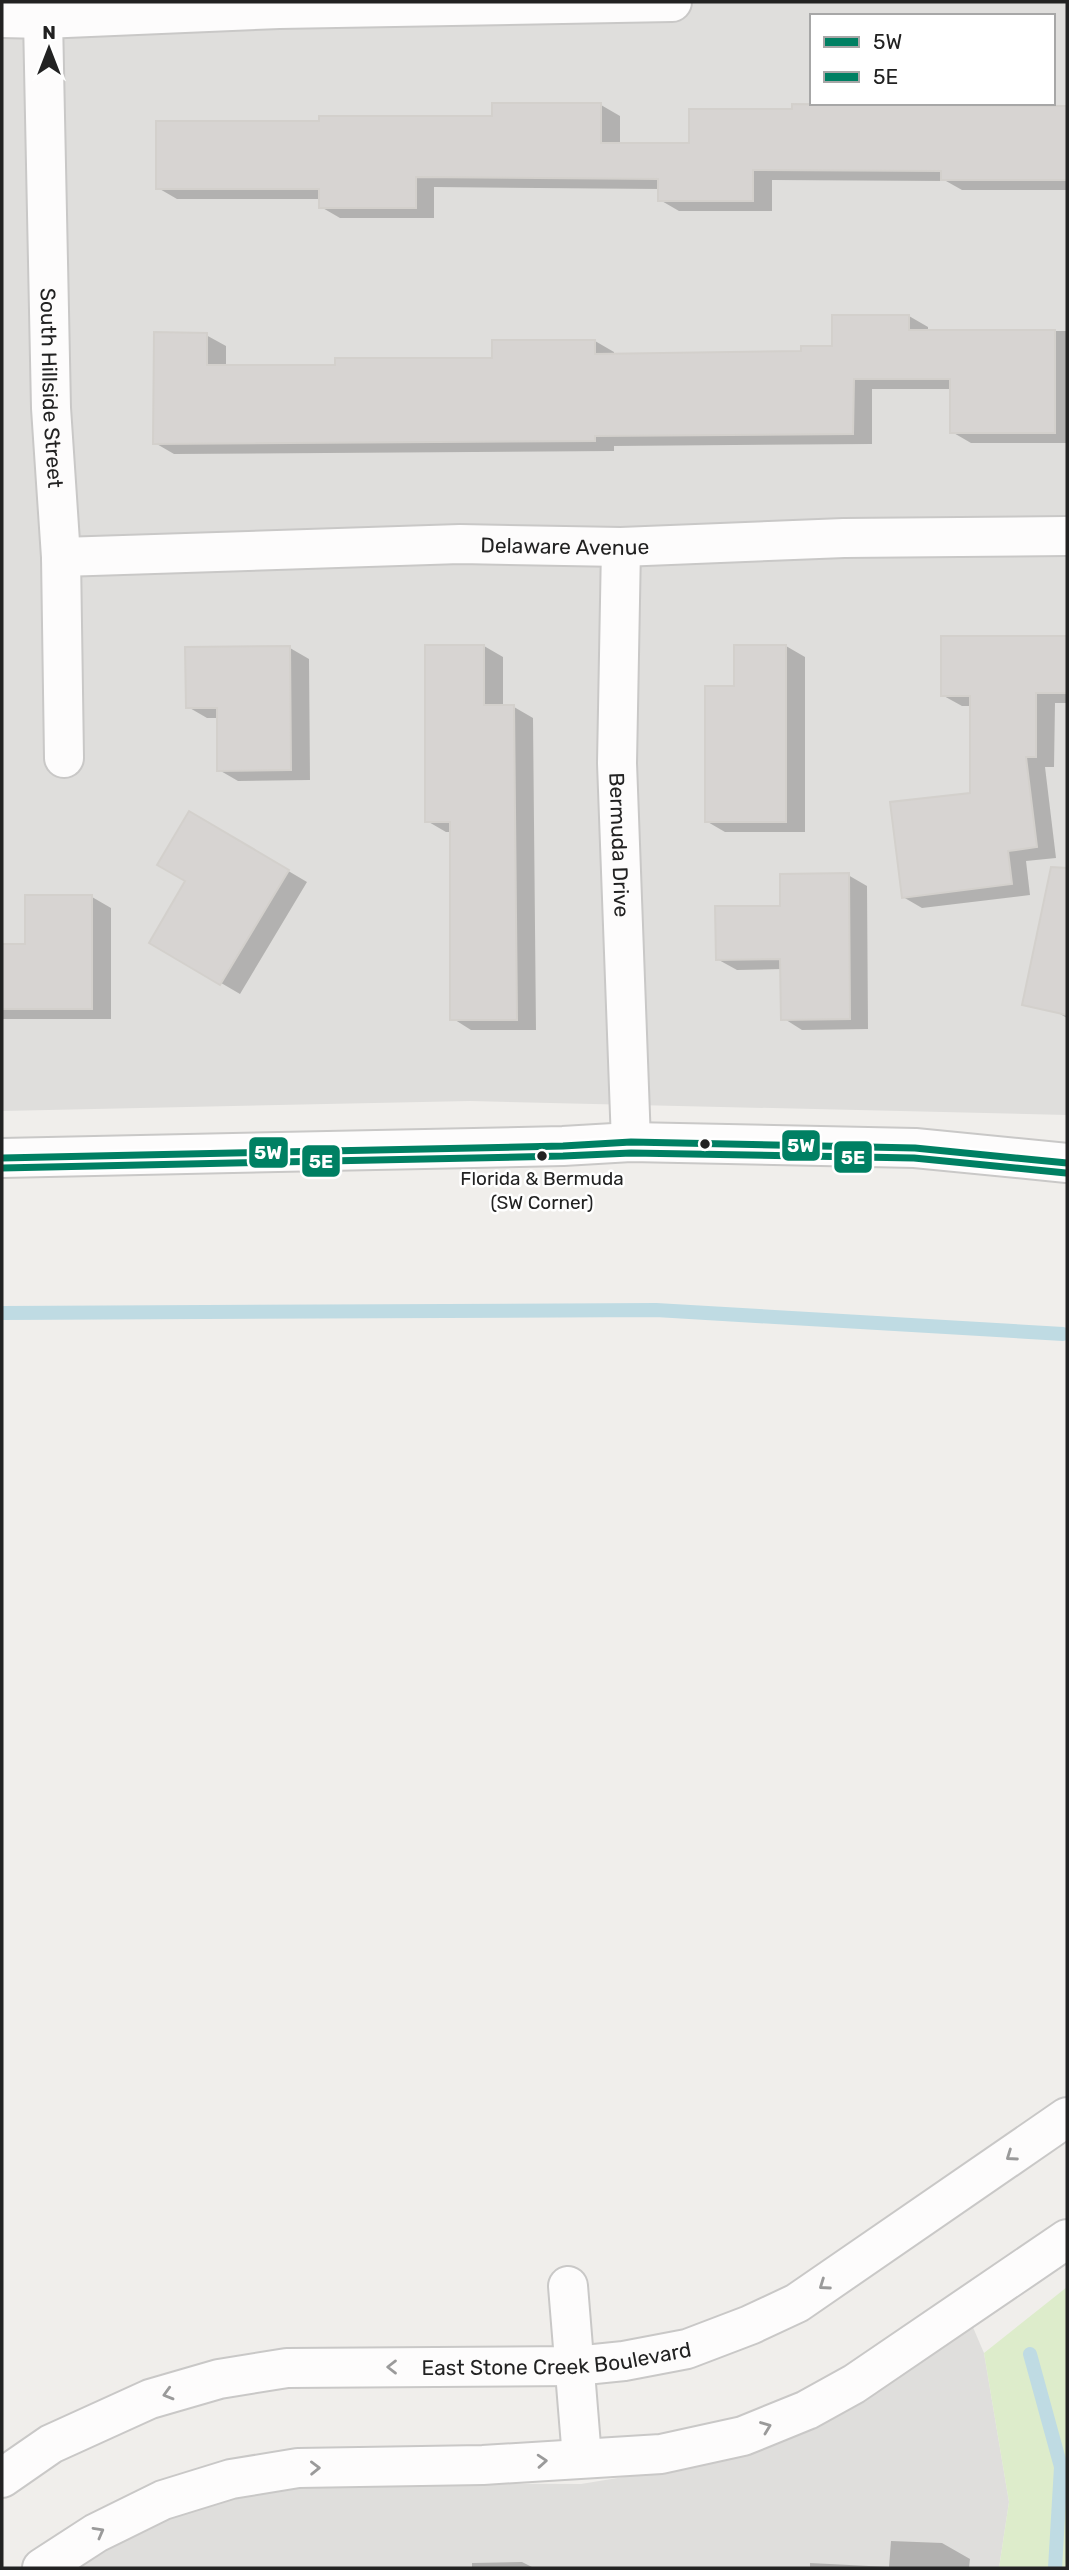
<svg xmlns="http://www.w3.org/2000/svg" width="1069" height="2570" font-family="Rubik,sans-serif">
	<rect width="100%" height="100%" fill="#f0eeeb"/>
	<!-- residential -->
	<path fill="#dfdedc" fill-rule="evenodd" d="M 2,2 L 1067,2 L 1067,1115 L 470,1101 L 2,1111 ZM 812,16 L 1053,16 L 1053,103 L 812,103 Z
		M 972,2325 L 984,2353 L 1009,2502 L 999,2568 L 69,2568 L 170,2515 L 252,2491 L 336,2483 L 581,2484 L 715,2462 L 822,2420 Z"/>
	<!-- grass -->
	<path fill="#ddeccb" d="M 1067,2287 L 1067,2568 L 999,2568 L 1009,2502 L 984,2353 Z"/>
	<!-- shadow -->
	<path fill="#0003" d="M 494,105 L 601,105 L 620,116 L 620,145 L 691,145 L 794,111 L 794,106 L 1067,108 L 1067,190 L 962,190 L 946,181 L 772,180 L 772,211 L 679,211 L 660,200 L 660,189 L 434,187 L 434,218 L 340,218 L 321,207 L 321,199 L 177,199 L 158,188 L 321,123 L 494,118 Z
		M 909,316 L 928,327 L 928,331 L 1067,331 L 1067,443 L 971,443 L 952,432 L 952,389 L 872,389 L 872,444 L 614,446 L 614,451 L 174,454 L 155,443 L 206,335 L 226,346 L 226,367 L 336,367 L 494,360 L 595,341 L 614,352 L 614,355 L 803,353 L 833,348 Z
		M 942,637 L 1067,637 L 1067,703 L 1055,703 L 1054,767 L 1045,767 L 1056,858 L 1026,861 L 1030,895 L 922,908 L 903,897 L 972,794 L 972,706 L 962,706 L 942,695 Z
		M 484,646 L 503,657 L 503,707 L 514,707 L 533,718 L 536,1030 L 471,1030 L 452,1018 L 452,832 L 446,832 L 427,821 Z
		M 786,646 L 805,657 L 805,832 L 725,832 L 706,821 L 736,688 Z
		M 290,648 L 309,659 L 310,780 L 238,781 L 219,770 L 219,718 L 207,718 L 188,707 Z
		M 190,813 L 307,882 L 240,994 L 151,942 L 188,881 Z
		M 848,875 L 867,886 L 868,1029 L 802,1030 L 783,1018 L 782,969 L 737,970 L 717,959 L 782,907 Z
		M 92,897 L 111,908 L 111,1019 L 2,1019 L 2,945 L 22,957 Z
		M 1067,955 L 1067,1018 L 1055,1011 Z
		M 891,2541 L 942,2543 L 970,2559 L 969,2568 L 810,2568 L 810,2563 L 889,2567 Z
		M 522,2562 L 534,2568 L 472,2568 L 472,2563 Z"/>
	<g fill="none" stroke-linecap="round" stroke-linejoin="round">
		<!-- stream -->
		<path stroke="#bfdbe3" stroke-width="14" d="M 2,1313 L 656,1310 L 1063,1334
			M 1030,2354 L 1061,2467 L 1055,2568"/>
	</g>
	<!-- building -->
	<path fill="#d7d4d2" stroke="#d3d0cc" stroke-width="2" d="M 492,103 L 601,103 L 601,143 L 689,143 L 689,109 L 792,109 L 792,104 L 1067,106 L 1067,180 L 941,180 L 941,171 L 753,170 L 753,201 L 658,201 L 658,179 L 416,177 L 416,208 L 319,208 L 319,189 L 156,189 L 156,121 L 319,121 L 319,116 L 492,116 Z
		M 832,315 L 909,315 L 909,330 L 1055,330 L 1055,433 L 950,433 L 950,379 L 854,379 L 853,434 L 595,436 L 595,441 L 153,444 L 154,332 L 207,333 L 207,365 L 335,365 L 335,358 L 492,358 L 492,340 L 595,340 L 595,354 L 801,351 L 801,346 L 832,346 Z
		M 941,636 L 1067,636 L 1067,693 L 1036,693 L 1036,757 L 1026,757 L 1037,847 L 1008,851 L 1012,884 L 902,898 L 890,802 L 970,793 L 970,696 L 941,696 Z
		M 425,645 L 484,645 L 484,705 L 514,705 L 517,1020 L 450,1020 L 450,822 L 425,822 Z
		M 734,645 L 786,645 L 786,822 L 705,822 L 705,686 L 734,686 Z
		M 290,646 L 291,770 L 217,771 L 217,708 L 186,708 L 185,647 Z
		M 189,811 L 289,870 L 220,985 L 149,943 L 185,881 L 157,865 Z
		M 1051,867 L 1067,868 L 1067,1015 L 1022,1005 Z
		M 849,873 L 850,1019 L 781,1020 L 780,959 L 716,960 L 715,906 L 780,906 L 780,874 Z
		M 25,895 L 92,895 L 92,1009 L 2,1009 L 2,944 L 25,944 Z"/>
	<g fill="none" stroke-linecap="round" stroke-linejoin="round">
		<!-- minor casing -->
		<g stroke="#c9c8c7" stroke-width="42">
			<g id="minor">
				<path d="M 2,18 L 43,19 L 279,9 L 672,2"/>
				<path id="s1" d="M 43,19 L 51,408 L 61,557 L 64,758"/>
				<path id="s2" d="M 621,547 L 617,763 L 631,1142"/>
				<path id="s3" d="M 61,557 L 460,544 L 621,547 L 844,538 L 1067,536"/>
				<path d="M 568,2286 L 582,2458"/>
				<path id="s4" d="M 2,2478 L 51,2444 L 150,2399 L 219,2379 L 287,2368 L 575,2366 L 624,2361 L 687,2349 L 750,2325 L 797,2303 L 1067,2117"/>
				<path d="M 42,2568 L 96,2533 L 163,2500 L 231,2479 L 298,2468 L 483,2465 L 661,2454 L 743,2436 L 807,2410 L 854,2384 L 1067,2239"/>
			</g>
		</g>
		<!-- tertiary casing -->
		<g stroke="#c9c8c7" stroke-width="42">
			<path id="tertiary" d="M 2,1158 L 563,1146 L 631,1142 L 915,1148 L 1067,1163"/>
		</g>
		<!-- minor -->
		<use href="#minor" stroke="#fdfcfc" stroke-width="38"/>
		<!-- tertiary -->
		<use href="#tertiary" stroke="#fdfcfc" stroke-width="38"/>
		<!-- bus-1 casing -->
		<g stroke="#fff" stroke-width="12">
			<path id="bus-1" d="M 2,1158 L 563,1146 L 631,1142 L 915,1148 L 1067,1163"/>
		</g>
		<!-- bus-2 casing -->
		<g stroke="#fff" stroke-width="12">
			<path id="bus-2" d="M 2,1168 L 563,1156 L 631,1153 L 914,1158 L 1066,1173"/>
		</g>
		<!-- bus-1 -->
		<use href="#bus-1" stroke="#008063" stroke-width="7"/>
		<!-- bus-2 -->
		<use href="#bus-2" stroke="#008063" stroke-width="7"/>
	</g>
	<!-- one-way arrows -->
	<defs><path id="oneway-chevron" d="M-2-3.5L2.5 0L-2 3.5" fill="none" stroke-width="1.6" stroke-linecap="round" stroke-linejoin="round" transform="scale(1.75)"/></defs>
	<g stroke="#9a9a9a">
		<use href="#oneway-chevron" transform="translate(1011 2156) rotate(145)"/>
		<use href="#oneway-chevron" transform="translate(824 2285) rotate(145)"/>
		<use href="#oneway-chevron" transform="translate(392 2367) rotate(180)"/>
		<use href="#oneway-chevron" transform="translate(168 2394) rotate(164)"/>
		<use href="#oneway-chevron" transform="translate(766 2427) rotate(-21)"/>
		<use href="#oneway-chevron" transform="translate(542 2461) rotate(-4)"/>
		<use href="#oneway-chevron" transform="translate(315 2468) rotate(-1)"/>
		<use href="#oneway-chevron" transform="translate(99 2532) rotate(-29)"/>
	</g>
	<!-- markers -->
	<g fill="#222" stroke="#fff" stroke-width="2.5">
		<circle cx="705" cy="1144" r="6"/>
		<circle cx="542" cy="1156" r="6"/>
	</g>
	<g text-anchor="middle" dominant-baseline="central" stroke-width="5" stroke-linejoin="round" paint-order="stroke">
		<!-- bus labels -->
		<g font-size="19" fill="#222" stroke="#fff">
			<text x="542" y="1178">Florida &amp; Bermuda<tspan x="542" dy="24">(SW Corner)</tspan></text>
		</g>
		<!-- street labels -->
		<g font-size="21" fill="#222" stroke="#fff">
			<text stroke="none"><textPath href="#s1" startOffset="369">South Hillside Street</textPath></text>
			<text stroke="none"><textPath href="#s3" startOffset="504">Delaware Avenue</textPath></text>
			<text stroke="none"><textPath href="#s2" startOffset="298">Bermuda Drive</textPath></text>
			<text stroke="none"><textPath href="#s4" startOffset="579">East Stone Creek Boulevard</textPath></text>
		</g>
	</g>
	<g stroke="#fff" stroke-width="2.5">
		<rect x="781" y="1129" width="40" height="33" rx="7" fill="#008063"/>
		<rect x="248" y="1136" width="41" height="33" rx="7" fill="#008063"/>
		<rect x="833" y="1140" width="40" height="34" rx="7" fill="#008063"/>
		<rect x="301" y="1144" width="40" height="34" rx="7" fill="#008063"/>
	</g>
	<g font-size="19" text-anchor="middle" font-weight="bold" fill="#fff">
		<text x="801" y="1152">5W</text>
		<text x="268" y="1159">5W</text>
		<text x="853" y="1164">5E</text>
		<text x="321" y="1168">5E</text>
	</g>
	<!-- border -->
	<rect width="1069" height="2570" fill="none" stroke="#222222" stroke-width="7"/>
	<!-- legend -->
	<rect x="810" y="14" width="245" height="91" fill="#ffffff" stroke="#a7a7a7" stroke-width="2"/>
	<rect x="824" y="37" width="35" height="10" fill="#008063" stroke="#a7a7a7" stroke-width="2"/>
	<text x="873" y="49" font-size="21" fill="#222222">5W</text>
	<rect x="824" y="72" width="35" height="10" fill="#008063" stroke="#a7a7a7" stroke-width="2"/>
	<text x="873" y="84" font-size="21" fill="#222222">5E</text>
	<!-- north arrow -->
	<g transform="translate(49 49)" stroke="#ffffff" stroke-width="5" paint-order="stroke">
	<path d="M0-5L12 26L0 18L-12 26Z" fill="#222222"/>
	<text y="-10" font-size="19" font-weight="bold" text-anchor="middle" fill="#222222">N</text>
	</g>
</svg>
